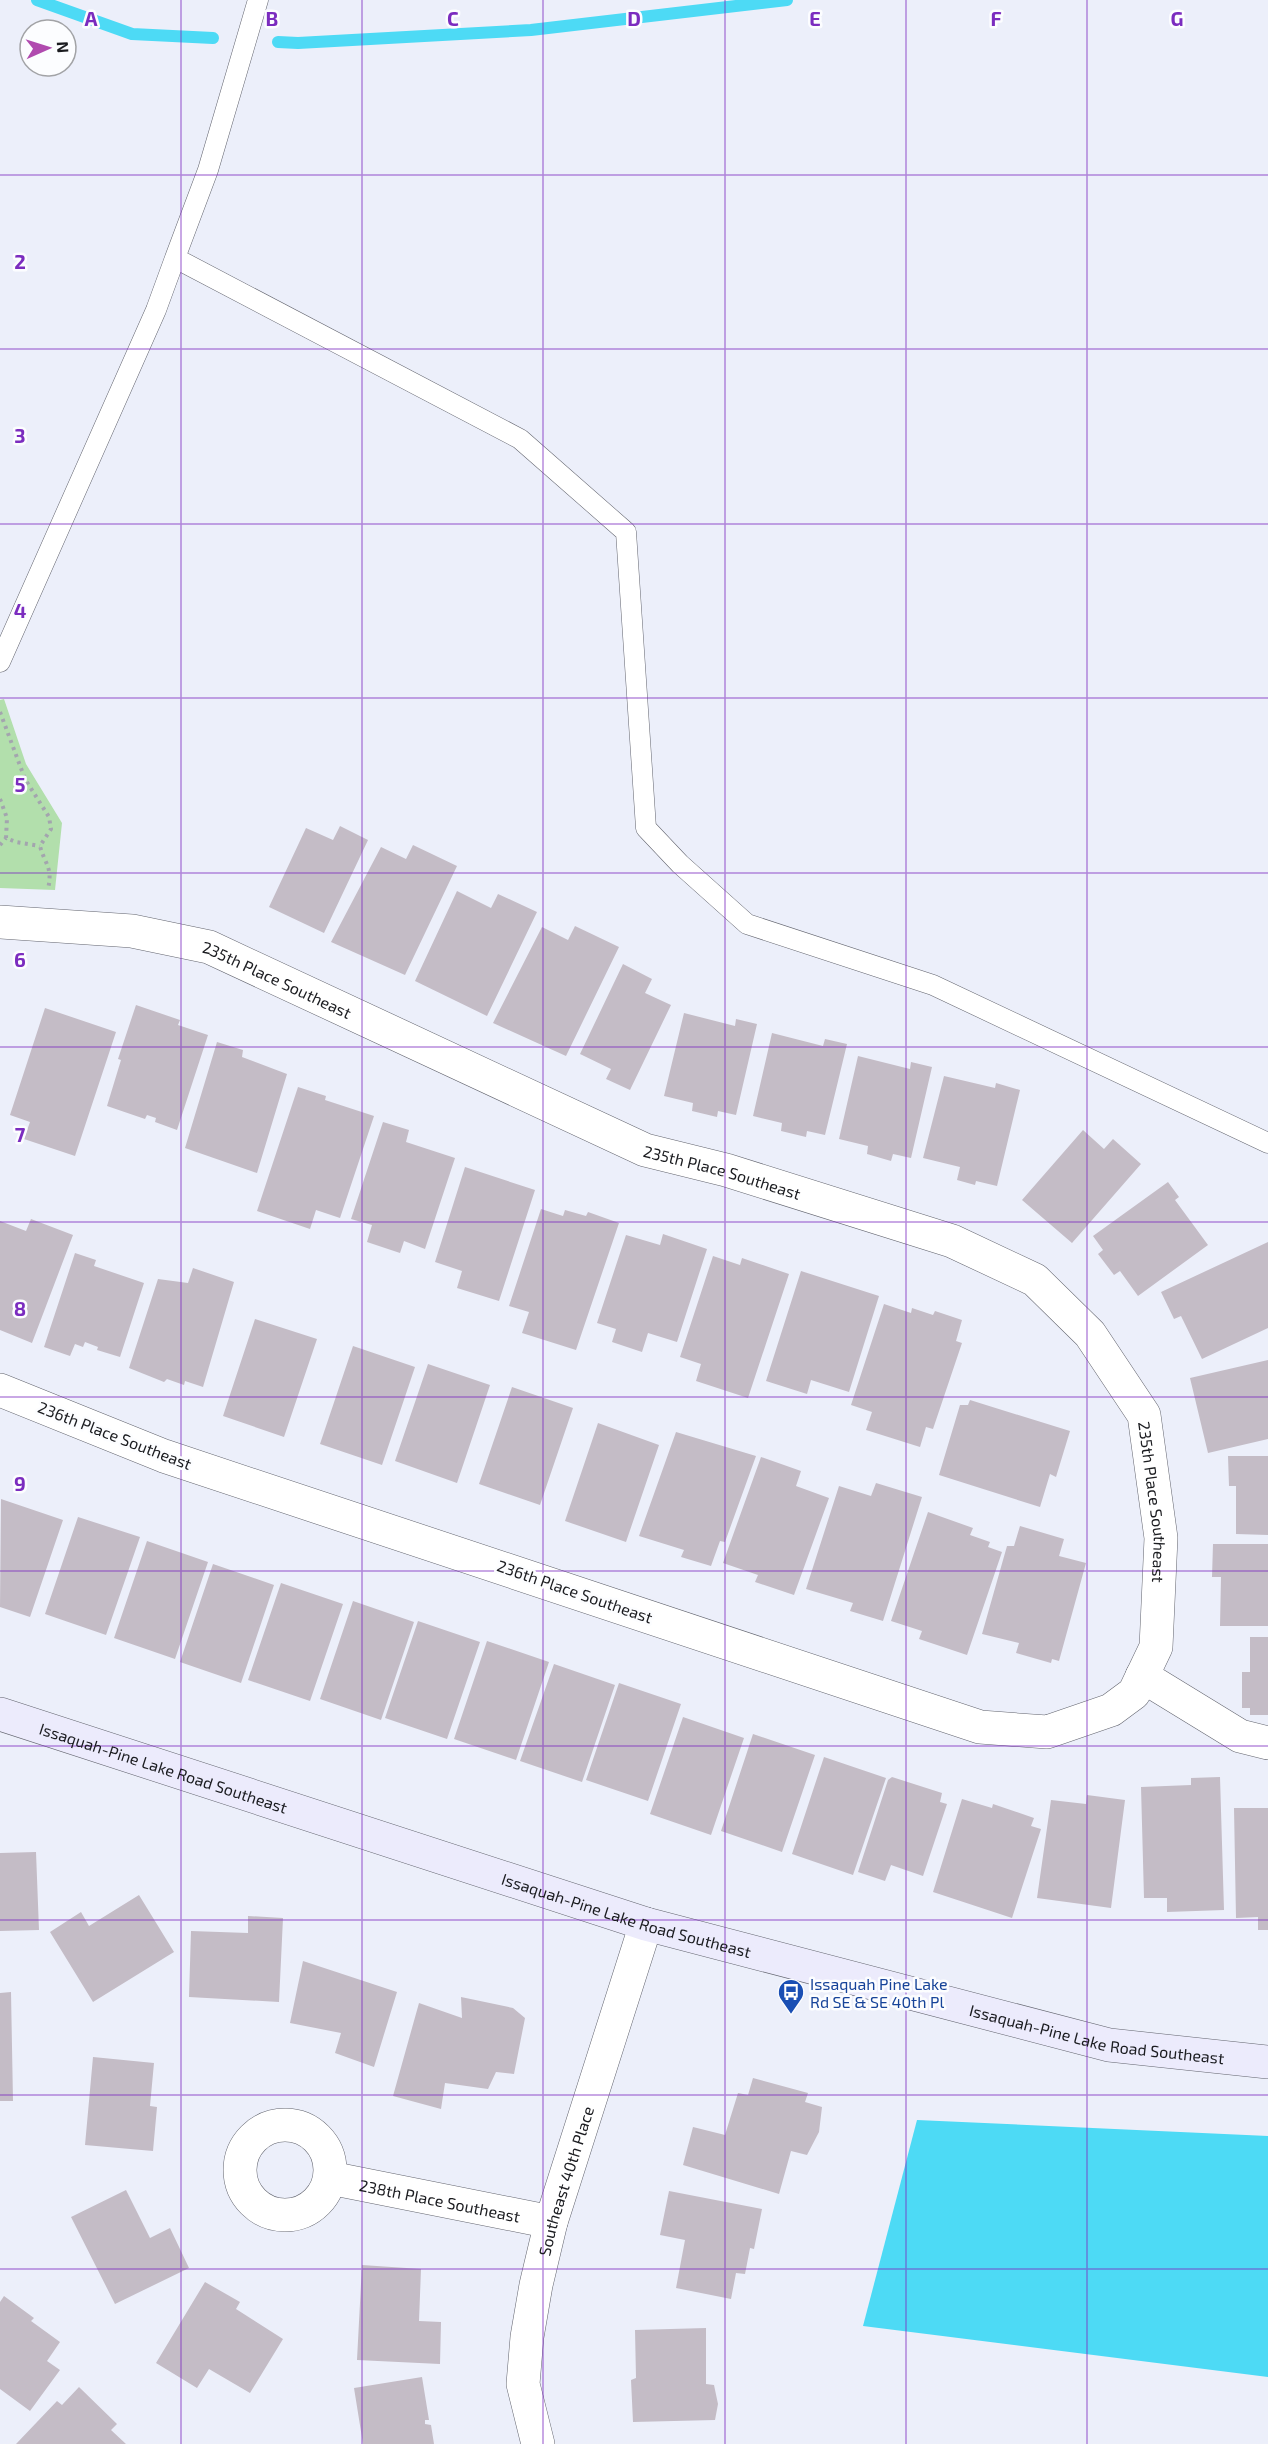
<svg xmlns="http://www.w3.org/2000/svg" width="1268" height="2444" font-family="'Exo 2',sans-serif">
	<rect width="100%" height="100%" fill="#eceffa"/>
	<!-- green -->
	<path fill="#b2dfac" d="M 4,699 L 26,764 L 62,823 L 55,890 L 0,888 L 0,700 Z"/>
	<!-- water -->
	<path fill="#4ddaf5" d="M 917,2120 L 1268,2136 L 1268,2377 L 863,2326 Z"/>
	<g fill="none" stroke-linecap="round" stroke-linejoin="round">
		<!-- stream -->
		<path stroke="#4ddaf5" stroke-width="12" d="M 37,0 L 132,34 L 213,38
			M 278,42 L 298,43 L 531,30 L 787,0"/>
	</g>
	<!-- building -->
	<path fill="#c4bcc6" d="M 340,826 L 368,840 L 324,933 L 269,907 L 306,828 L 333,840 Z
		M 413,845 L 457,866 L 405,975 L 331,942 L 381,847 L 406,859 Z
		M 457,891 L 491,908 L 498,894 L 537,912 L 487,1016 L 415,981 Z
		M 575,926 L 619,947 L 566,1056 L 493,1023 L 542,927 L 568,940 Z
		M 623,964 L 652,979 L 645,993 L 671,1005 L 630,1090 L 606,1079 L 611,1069 L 580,1054 Z
		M 136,1005 L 180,1020 L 178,1025 L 208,1035 L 177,1130 L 155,1122 L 156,1118 L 147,1115 L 145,1119 L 107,1106 L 121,1060 L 118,1059 Z
		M 45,1008 L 116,1032 L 75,1156 L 24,1139 L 30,1122 L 10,1115 Z
		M 684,1013 L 735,1026 L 736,1019 L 757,1024 L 736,1115 L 718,1111 L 717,1117 L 692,1111 L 693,1103 L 664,1096 Z
		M 772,1033 L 823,1046 L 825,1039 L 847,1044 L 825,1135 L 807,1131 L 806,1137 L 781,1131 L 782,1123 L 753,1116 Z
		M 217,1042 L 243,1050 L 242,1057 L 287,1074 L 257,1173 L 185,1148 Z
		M 858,1056 L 910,1069 L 911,1062 L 932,1067 L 911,1158 L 893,1154 L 891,1161 L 867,1154 L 868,1146 L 839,1139 Z
		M 944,1076 L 995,1088 L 996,1083 L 1020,1090 L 997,1186 L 976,1181 L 975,1185 L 957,1180 L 960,1167 L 923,1158 Z
		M 298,1087 L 326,1096 L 325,1100 L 374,1116 L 340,1218 L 316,1210 L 310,1229 L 257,1211 Z
		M 383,1122 L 409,1130 L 406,1142 L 455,1158 L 425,1249 L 404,1241 L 400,1253 L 367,1242 L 372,1225 L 351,1219 Z
		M 1083,1130 L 1104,1149 L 1113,1139 L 1141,1164 L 1072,1243 L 1022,1200 Z
		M 465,1167 L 535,1190 L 499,1301 L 457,1288 L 462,1271 L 435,1262 Z
		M 1168,1182 L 1179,1197 L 1175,1200 L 1208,1245 L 1138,1296 L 1120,1271 L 1114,1275 L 1098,1254 L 1103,1250 L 1093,1236 Z
		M 541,1209 L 563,1216 L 565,1210 L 586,1216 L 588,1212 L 619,1223 L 576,1350 L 522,1333 L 529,1312 L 509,1306 Z
		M 31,1219 L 73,1235 L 32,1343 L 0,1330 L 0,1221 L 26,1231 Z
		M 663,1234 L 707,1249 L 677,1342 L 648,1333 L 642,1352 L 612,1342 L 616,1329 L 597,1323 L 626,1235 L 660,1245 Z
		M 1268,1242 L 1268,1328 L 1202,1359 L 1181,1316 L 1174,1319 L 1161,1292 Z
		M 75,1253 L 96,1260 L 94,1266 L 144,1283 L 120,1357 L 97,1350 L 98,1347 L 85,1342 L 83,1347 L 75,1344 L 70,1356 L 44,1347 Z
		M 713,1256 L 740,1265 L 742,1258 L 789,1274 L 748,1398 L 696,1381 L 701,1364 L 680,1357 Z
		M 193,1268 L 234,1282 L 203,1387 L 185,1381 L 184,1385 L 167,1379 L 164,1382 L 129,1368 L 158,1279 L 188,1283 Z
		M 801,1271 L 879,1296 L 849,1392 L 811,1380 L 807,1394 L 766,1381 Z
		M 884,1304 L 911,1313 L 912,1308 L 933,1315 L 935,1311 L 962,1320 L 956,1341 L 962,1343 L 933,1429 L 926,1427 L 920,1447 L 866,1430 L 872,1412 L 851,1405 Z
		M 255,1319 L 317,1339 L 284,1437 L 223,1416 Z
		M 353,1346 L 415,1367 L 382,1465 L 320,1444 Z
		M 1268,1360 L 1268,1439 L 1208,1453 L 1190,1378 Z
		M 428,1364 L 490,1385 L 457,1483 L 395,1461 Z
		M 512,1387 L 573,1408 L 540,1505 L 479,1484 Z
		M 970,1400 L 1070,1431 L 1056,1477 L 1050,1474 L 1040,1507 L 939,1475 L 960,1405 L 968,1405 Z
		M 598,1423 L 659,1445 L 626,1542 L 565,1521 Z
		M 676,1432 L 756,1456 L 725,1542 L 720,1541 L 711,1566 L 681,1557 L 684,1550 L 639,1536 Z
		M 1228,1456 L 1268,1456 L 1268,1535 L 1236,1534 L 1236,1486 L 1229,1486 Z
		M 761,1457 L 801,1471 L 796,1486 L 829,1498 L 794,1595 L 755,1582 L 758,1575 L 723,1563 Z
		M 876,1483 L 922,1497 L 883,1621 L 850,1611 L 853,1603 L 806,1589 L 839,1486 L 871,1496 Z
		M 1,1499 L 63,1520 L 30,1617 L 0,1607 Z
		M 928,1512 L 973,1528 L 970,1535 L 990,1542 L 988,1547 L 1002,1552 L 967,1655 L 919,1639 L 922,1631 L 891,1621 Z
		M 78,1517 L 140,1537 L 106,1635 L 45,1614 Z
		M 1020,1526 L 1064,1539 L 1059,1556 L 1086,1563 L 1059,1661 L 1052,1659 L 1051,1663 L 1016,1653 L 1019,1643 L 982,1634 L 1007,1546 L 1014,1546 Z
		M 147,1541 L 208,1562 L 175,1659 L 114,1638 Z
		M 1213,1544 L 1268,1544 L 1268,1626 L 1220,1626 L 1221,1577 L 1212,1577 Z
		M 213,1564 L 274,1585 L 241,1683 L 180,1662 Z
		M 281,1583 L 343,1604 L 310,1701 L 248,1680 Z
		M 353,1601 L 414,1622 L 381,1720 L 320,1699 Z
		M 418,1621 L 480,1642 L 447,1739 L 385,1718 Z
		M 1250,1637 L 1268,1637 L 1268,1715 L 1250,1715 L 1250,1708 L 1242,1708 L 1242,1672 L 1250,1672 Z
		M 487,1641 L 549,1662 L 516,1760 L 454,1739 Z
		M 554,1664 L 615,1685 L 582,1782 L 520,1761 Z
		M 619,1683 L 681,1704 L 648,1801 L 586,1780 Z
		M 683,1717 L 744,1738 L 711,1835 L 650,1814 Z
		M 753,1734 L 815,1755 L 782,1852 L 721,1831 Z
		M 824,1757 L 886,1778 L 853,1875 L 792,1854 Z
		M 892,1777 L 942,1793 L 940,1802 L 947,1804 L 923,1876 L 891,1865 L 885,1881 L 858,1872 L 888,1780 Z
		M 1220,1777 L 1224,1910 L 1167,1912 L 1167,1898 L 1144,1898 L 1141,1787 L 1191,1785 L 1191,1778 Z
		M 1087,1795 L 1125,1800 L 1111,1908 L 1037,1898 L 1051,1800 L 1086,1804 Z
		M 962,1799 L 992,1808 L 993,1804 L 1034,1818 L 1031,1826 L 1041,1829 L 1012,1918 L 933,1892 Z
		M 1234,1808 L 1268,1808 L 1268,1930 L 1258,1930 L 1258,1917 L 1236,1918 Z
		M 36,1852 L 39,1930 L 0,1931 L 0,1853 Z
		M 139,1895 L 174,1952 L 93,2002 L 50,1932 L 81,1912 L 89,1926 Z
		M 248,1916 L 283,1918 L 279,2002 L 189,1997 L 191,1931 L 248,1933 Z
		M 303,1961 L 397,1992 L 374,2067 L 335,2053 L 341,2033 L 290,2023 Z
		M 11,1992 L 13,2101 L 0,2101 L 0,1993 Z
		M 461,1997 L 513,2008 L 525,2018 L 514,2074 L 496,2072 L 488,2089 L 445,2083 L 441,2109 L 393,2096 L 419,2003 L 462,2018 Z
		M 93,2057 L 154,2063 L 150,2106 L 157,2107 L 153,2151 L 85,2145 Z
		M 753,2078 L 808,2093 L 805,2102 L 822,2107 L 819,2132 L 807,2155 L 791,2151 L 779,2194 L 683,2165 L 693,2127 L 725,2135 L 738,2093 L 748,2095 Z
		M 126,2190 L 150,2238 L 170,2228 L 189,2268 L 115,2304 L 71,2217 Z
		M 669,2191 L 762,2209 L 754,2249 L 750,2248 L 745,2274 L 736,2273 L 731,2299 L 676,2288 L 685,2240 L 660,2235 Z
		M 362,2265 L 421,2269 L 419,2321 L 441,2322 L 440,2364 L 357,2360 Z
		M 205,2282 L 240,2302 L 236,2309 L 283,2339 L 250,2393 L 209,2369 L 197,2388 L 156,2363 Z
		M 4,2296 L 34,2318 L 31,2321 L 60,2342 L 47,2361 L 60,2370 L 30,2411 L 0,2389 L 0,2302 Z
		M 706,2328 L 706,2384 L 714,2385 L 718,2404 L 715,2420 L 633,2422 L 631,2380 L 636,2378 L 635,2330 Z
		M 422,2377 L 429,2420 L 425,2420 L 425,2424 L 431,2425 L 434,2444 L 363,2444 L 354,2388 Z
		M 79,2387 L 117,2424 L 111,2430 L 126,2444 L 16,2444 L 57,2401 L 62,2405 Z"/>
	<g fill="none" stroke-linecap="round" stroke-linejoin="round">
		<!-- service casing -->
		<g stroke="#63656f" stroke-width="21">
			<path id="service" d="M 258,0 L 208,170 L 175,258 L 520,439 L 626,532 L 646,828 L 680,864 L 747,924 L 933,985 L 1268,1143
				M 0,662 L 156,310 L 175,258"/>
		</g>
		<!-- minor casing -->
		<g stroke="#63656f" stroke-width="34">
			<g id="minor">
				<path id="s1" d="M 0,922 L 132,931 L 209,947 L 645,1150 L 726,1170 L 952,1241 L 1035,1280 L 1090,1334 L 1144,1415 L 1161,1538 L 1156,1647 L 1134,1693 L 1111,1710 L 1047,1732 L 980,1727 L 164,1456 L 0,1390"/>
				<path d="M 1142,1676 L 1240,1736 L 1268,1743"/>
				<circle cx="285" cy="2170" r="45"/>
				<path id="s2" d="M 330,2178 L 551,2222"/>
				<path id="s3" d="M 538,2444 L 523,2384 L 527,2337 L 536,2285 L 551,2222 L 646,1924"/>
			</g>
		</g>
		<!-- secondary casing -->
		<g stroke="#63656f" stroke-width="34">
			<g id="secondary">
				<path id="s4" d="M 0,1714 L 646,1924 L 1109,2045 L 1268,2062"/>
			</g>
		</g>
		<!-- path -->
		<path stroke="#a3a5ae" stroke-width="4" stroke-dasharray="3 4.5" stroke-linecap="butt" d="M 0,712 L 25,779 L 49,817 L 51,829 L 40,846 C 45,865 53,867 48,889
			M 0,799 L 7,818 L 6,838 L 16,842 L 40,846
			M 0,845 L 6,838"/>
		<!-- service -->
		<use href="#service" stroke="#fff" stroke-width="20"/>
		<!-- minor -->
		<use href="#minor" stroke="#fff" stroke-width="33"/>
		<!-- secondary -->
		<use href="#secondary" stroke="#ecebfc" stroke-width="33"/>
	</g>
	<!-- grid -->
	<path fill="none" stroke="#7b2cbf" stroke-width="1.5" stroke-opacity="0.55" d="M 181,0 L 181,2444M 362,0 L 362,2444M 543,0 L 543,2444M 725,0 L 725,2444M 906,0 L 906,2444M 1087,0 L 1087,2444M 0,175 L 1268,175M 0,349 L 1268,349M 0,524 L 1268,524M 0,698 L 1268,698M 0,873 L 1268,873M 0,1047 L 1268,1047M 0,1222 L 1268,1222M 0,1397 L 1268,1397M 0,1571 L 1268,1571M 0,1746 L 1268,1746M 0,1920 L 1268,1920M 0,2095 L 1268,2095M 0,2269 L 1268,2269"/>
	<!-- icons -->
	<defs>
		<g id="bus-pin" transform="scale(1.35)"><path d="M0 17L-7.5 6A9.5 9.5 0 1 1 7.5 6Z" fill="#1a4fb4" stroke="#fcfdff"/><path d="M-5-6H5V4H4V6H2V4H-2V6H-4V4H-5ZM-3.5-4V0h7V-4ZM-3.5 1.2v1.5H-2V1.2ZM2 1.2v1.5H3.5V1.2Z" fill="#fff"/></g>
	</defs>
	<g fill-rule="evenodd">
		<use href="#bus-pin" x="791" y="1992"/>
	</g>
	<g text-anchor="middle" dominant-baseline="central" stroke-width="5" stroke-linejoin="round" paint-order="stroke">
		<!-- street labels -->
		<g font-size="16" fill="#1b1c20" stroke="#fcfdff">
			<text stroke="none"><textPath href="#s1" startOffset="286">235th Place Southeast</textPath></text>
			<text stroke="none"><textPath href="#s1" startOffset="772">235th Place Southeast</textPath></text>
			<text transform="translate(115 1435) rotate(21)">236th Place Southeast</text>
			<text stroke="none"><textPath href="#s1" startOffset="1366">235th Place Southeast</textPath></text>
			<text transform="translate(575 1591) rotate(19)">236th Place Southeast</text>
			<text stroke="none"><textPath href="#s4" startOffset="172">Issaquah-Pine Lake Road Southeast</textPath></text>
			<text stroke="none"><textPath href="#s4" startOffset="658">Issaquah-Pine Lake Road Southeast</textPath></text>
			<text stroke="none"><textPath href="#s4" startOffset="1144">Issaquah-Pine Lake Road Southeast</textPath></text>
			<text stroke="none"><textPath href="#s3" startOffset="270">Southeast 40th Place</textPath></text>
			<text stroke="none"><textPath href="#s2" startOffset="112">238th Place Southeast</textPath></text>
		</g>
		<!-- transit labels -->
		<g font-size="16" fill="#164399" stroke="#fcfdff" text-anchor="start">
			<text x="810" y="1983">Issaquah Pine Lake<tspan x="810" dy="18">Rd SE &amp; SE 40th Pl</tspan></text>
		</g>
	</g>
	<g font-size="20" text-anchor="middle" font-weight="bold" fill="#7b2cbf" stroke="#fcfdff" stroke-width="5" stroke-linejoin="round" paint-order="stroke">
		<text x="91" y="26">A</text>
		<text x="272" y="26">B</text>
		<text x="453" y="26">C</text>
		<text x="634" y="26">D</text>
		<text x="815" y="26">E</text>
		<text x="996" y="26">F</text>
		<text x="1177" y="26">G</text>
		<text x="20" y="269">2</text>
		<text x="20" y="443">3</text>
		<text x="20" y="618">4</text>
		<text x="20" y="792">5</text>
		<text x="20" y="967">6</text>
		<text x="20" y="1142">7</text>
		<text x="20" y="1316">8</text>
		<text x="20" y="1491">9</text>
	</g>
	<!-- north arrow -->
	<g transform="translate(48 48) rotate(87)"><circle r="28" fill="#fcfdff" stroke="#a2a3a6" stroke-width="1.5"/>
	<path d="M0-4.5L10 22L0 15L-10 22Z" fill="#b04aaf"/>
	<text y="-9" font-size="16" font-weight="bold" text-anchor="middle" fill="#1b1c20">N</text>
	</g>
</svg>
